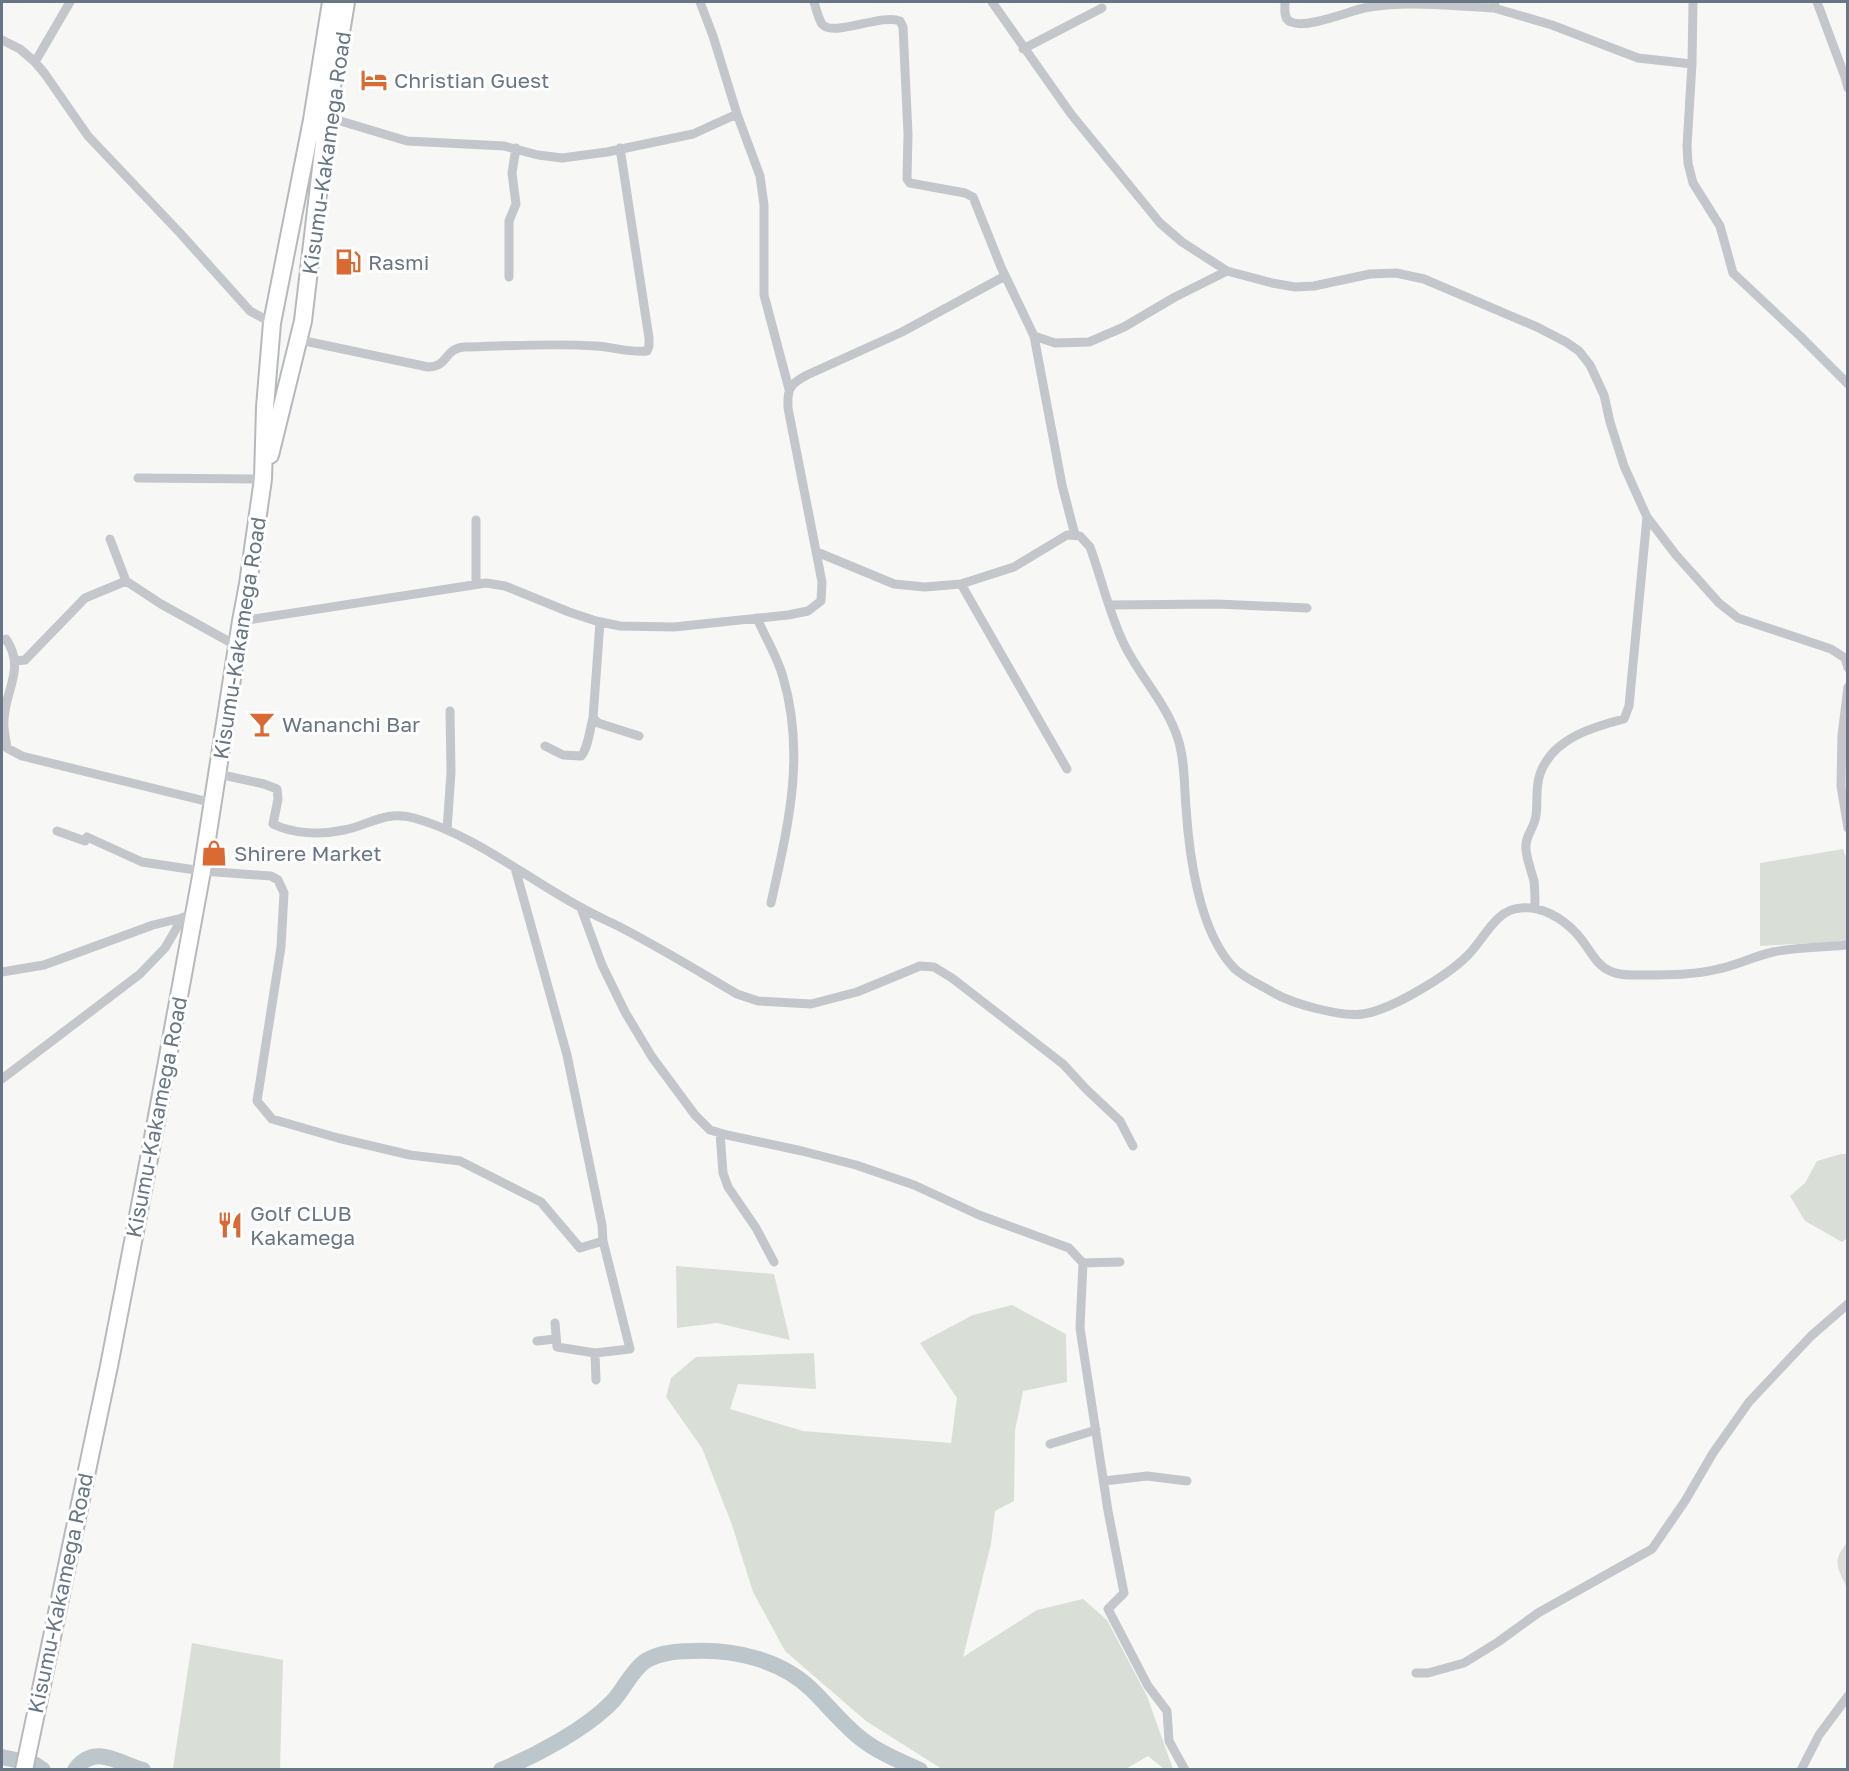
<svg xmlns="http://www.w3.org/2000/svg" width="1849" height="1771" font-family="'Golos Text',sans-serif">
	<rect width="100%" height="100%" fill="#f7f8f5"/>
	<!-- green -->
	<path fill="#d9ded6" d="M 1843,849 L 1848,863 L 1847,941 L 1760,946 L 1760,863 Z
		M 1841,1154 L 1848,1154 L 1847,1238 L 1842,1242 L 1805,1221 L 1790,1196 L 1805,1183 L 1817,1161 Z
		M 676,1266 L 774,1274 L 790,1340 L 717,1323 L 677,1328 Z
		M 1012,1305 L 1066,1334 L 1067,1382 L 1023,1391 L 1015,1431 L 1014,1501 L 995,1511 L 991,1544 L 963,1657 L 1037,1610 L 1083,1599 L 1107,1620 L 1147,1696 L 1173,1769 L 1164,1769 L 1148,1756 L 1126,1769 L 942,1769 L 866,1721 L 785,1651 L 753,1592 L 732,1525 L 702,1448 L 666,1397 L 671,1378 L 696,1357 L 814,1353 L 816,1389 L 738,1384 L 730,1409 L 803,1431 L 951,1443 L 957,1398 L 920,1343 L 973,1315 Z
		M 1847,1543 L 1848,1585 L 1846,1586 C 1837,1567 1832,1560 1847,1543 Z
		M 192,1643 L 283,1660 L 280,1769 L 173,1768 Z"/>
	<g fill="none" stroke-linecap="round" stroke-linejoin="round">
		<!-- river -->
		<path stroke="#bdc6cb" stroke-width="16" d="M 2,1757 L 34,1764 L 43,1770
			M 75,1770 C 94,1743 118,1763 143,1770
			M 501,1770 C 537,1755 586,1729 613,1701 C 624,1689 631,1672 644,1662 C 657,1653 678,1651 693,1651 C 734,1649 781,1660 811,1689 C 829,1706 847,1730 867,1743 C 882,1754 902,1762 920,1770"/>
		<!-- highway casing -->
		<g stroke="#b6b9bc" stroke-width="20">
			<path id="highway" d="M 270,455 L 303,321 L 327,117 L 346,2
				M 24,1770 L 109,1366 L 153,1138 L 202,871 L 241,621 L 248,584 L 263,479 L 265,407 L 272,323 L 312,120 L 331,2"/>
		</g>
		<!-- street -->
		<path stroke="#c3c6ca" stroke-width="9" d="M 700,2 L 713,36 L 737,114 L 760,176 L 764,205 L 764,295 L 789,389
			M 814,2 C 816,8 818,18 822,24 C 832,38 882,13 900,21 L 903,27 L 908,134 L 907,179 L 910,183 L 965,193 L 973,197 L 1001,267 L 1034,336 L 1055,343 L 1089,342 L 1124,327 L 1175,297 L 1227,271
			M 992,2 L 1071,114 L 1160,223 L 1182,242 L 1227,271 L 1272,283 L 1295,287 L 1314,286 L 1370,274 L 1396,273 L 1424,279 L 1537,327 L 1566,342 L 1579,351 L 1590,365 L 1604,395 L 1610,422 L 1624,466 L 1647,517 L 1676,555 L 1719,603 L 1738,618 L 1831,649 L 1845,658 L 1848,668
			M 1285,2 C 1285,8 1283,19 1291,22 C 1306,29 1347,12 1364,8 C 1405,0 1451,6 1494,8
			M 1495,2 L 1494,8 L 1552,25 L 1638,58 L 1692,64
			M 1693,2 L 1692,64 L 1687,146 L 1688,163 L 1693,183 L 1720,226 L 1733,273 L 1800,336 L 1848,384
			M 1817,2 L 1845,77 L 1848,88
			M 2,40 L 20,49 L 35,62 L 45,74 L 88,136 L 180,233 L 250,311 L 272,323
			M 1023,49 L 1102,8
			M 35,62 L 70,2
			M 327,117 L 407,141 L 504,146 L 538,155 L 562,158 L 607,152 L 693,134 L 737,114
			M 509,277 L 509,221 L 516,204 L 512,173 L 516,148
			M 1034,336 L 1062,485 L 1075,535
			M 300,340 L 428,367 C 449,367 443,349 464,347 C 508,346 552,343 596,346 C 613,347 630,353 647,351 L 649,346 L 649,338 L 620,148
			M 138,478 L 263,479
			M 110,539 L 126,581 L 161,604 L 237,646
			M 817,552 L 894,584 L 925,587 L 961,584 L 1014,567 L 1067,535 L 1080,536 L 1090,547 C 1101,577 1110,616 1124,644 C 1140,677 1167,704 1178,739 C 1185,760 1184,785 1186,807 C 1189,855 1199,933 1235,969 C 1246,979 1261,985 1274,993 C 1293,1004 1341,1017 1363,1014 C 1391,1010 1447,976 1467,956 C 1484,940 1495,909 1521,908 C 1542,906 1562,918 1576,933 C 1588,945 1594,964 1610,971 C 1620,976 1634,975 1644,975 C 1670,975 1694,975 1718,969 C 1737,965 1755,956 1773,952 C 1797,947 1823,947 1848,945
			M 476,584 L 476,520
			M 961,584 L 1067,769
			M 1110,605 L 1217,604 L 1307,608
			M 757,618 C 765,637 777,656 783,677 C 806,755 788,826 771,903
			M 241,621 L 486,583 L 505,586 L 569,612 L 596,621 L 620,626 L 674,627 L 788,615 L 808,611 L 821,601 L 822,582 L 788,408 C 787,388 790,384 807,375 L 902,332 L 1005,276
			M 600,622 L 593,718 L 598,723 L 639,736
			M 2,640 L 6,639 C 26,669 5,689 4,720 C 3,729 6,739 7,748 L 22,756 L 213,803
			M 15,661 L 25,660 L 85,598 L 126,581
			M 1848,687 L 1842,735 L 1841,786 L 1848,828
			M 545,746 L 563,755 L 581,756 C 588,749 590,728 593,718
			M 218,774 L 264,784 L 277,789 L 278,799 L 273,824 C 293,834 321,835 344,830 C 370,825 385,810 414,818 C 475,835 526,878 582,908 C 594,915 606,920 618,926 C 659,947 698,971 737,994 L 758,1001 L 811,1004 L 857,992 L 920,966 L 934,967 L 952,978 L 1063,1064 L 1086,1089 L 1120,1121 L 1133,1146
			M 447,830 L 451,772 L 450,711
			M 57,831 L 85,841 L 87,837 L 142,862 L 202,871 L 271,876 L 278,880 L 284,893 L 281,947 L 257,1101 L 272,1119 L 338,1138 L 410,1155 L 460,1161 L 541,1202 L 580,1248 L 603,1241 L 602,1225 L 567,1055 L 515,868
			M 581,908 L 602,965 L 625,1012 L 652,1057 L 695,1115 L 710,1130 L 727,1135 L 802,1151 L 856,1165 L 914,1185 L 979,1215 L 1069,1248 L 1083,1263 L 1120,1262
			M 1535,908 C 1535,899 1535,890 1534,881 C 1531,870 1527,860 1526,850 C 1524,836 1535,828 1536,815 C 1538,802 1535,788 1540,774 C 1552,739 1592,727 1624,719 L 1629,706 L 1647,517
			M 2,972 L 44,965 L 153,925 L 186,917
			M 2,1079 L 140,974 L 165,948 L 183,917
			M 720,1133 L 723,1173 L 728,1187 L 756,1228 L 774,1262
			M 1083,1263 L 1080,1328 L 1108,1511 L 1124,1593 L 1108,1609 L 1148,1686 L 1167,1711 L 1169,1741 L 1185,1770
			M 555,1323 L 557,1347 L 595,1353 L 630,1349 L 603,1241
			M 537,1341 L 556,1339
			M 595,1353 L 596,1380
			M 1050,1444 L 1096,1430
			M 1104,1481 L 1147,1476 L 1187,1481
			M 1416,1673 L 1428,1673 L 1464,1663 L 1498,1642 L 1538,1613 L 1652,1549 L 1685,1501 L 1713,1453 L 1749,1402 L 1811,1336 L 1848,1304
			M 1801,1770 L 1819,1735 L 1848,1696"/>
		<!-- highway -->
		<use href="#highway" stroke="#fff" stroke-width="16"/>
	</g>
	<!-- icons -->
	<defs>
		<g id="hotel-bare" transform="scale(2.07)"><path d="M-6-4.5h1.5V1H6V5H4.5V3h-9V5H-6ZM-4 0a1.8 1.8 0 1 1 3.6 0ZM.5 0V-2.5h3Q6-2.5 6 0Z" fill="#da6932" stroke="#fff" stroke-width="2.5" paint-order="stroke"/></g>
		<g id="fuel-bare" transform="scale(2.07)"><path d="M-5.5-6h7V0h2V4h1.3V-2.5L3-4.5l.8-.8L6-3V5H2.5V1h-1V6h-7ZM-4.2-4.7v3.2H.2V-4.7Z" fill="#da6932" stroke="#fff" stroke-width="2.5" paint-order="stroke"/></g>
		<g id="bar-bare" transform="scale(2.07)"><path d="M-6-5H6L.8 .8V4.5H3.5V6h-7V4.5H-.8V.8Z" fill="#da6932" stroke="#fff" stroke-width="2.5" paint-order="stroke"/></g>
		<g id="shop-bare" transform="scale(2.07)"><path d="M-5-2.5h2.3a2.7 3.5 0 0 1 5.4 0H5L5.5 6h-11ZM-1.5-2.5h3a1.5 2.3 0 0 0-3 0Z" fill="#da6932" stroke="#fff" stroke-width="2.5" paint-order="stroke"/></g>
		<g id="restaurant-bare" transform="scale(2.07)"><path d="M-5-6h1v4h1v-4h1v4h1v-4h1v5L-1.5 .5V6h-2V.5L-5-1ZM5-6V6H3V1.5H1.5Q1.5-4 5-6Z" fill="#da6932" stroke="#fff" stroke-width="2.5" paint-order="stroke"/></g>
	</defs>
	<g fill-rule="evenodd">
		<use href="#hotel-bare" x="374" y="80"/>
		<use href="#fuel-bare" x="348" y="262"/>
		<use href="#bar-bare" x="262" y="724"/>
		<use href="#shop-bare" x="214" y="853"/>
		<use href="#restaurant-bare" x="230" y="1225"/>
	</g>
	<g text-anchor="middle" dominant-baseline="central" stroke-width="6" stroke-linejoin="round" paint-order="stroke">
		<!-- poi labels -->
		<g font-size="21" fill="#687584" stroke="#fff" text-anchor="start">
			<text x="394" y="80">Christian Guest</text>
			<text x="368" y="262">Rasmi</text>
			<text x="282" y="724">Wananchi Bar</text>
			<text x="234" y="853">Shirere Market</text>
			<text x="250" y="1213">Golf CLUB<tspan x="250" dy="24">Kakamega</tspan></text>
		</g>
		<!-- street labels -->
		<g font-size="21" fill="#687584" stroke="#fff">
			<text transform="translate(326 153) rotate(-82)">Kisumu-Kakamega Road</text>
			<text transform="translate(239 638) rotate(-81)">Kisumu-Kakamega Road</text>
			<text transform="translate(156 1117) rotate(-79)">Kisumu-Kakamega Road</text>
			<text transform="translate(60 1593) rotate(-78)">Kisumu-Kakamega Road</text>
		</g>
	</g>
	<!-- border -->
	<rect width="1849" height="1771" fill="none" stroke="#687584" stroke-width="6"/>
</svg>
